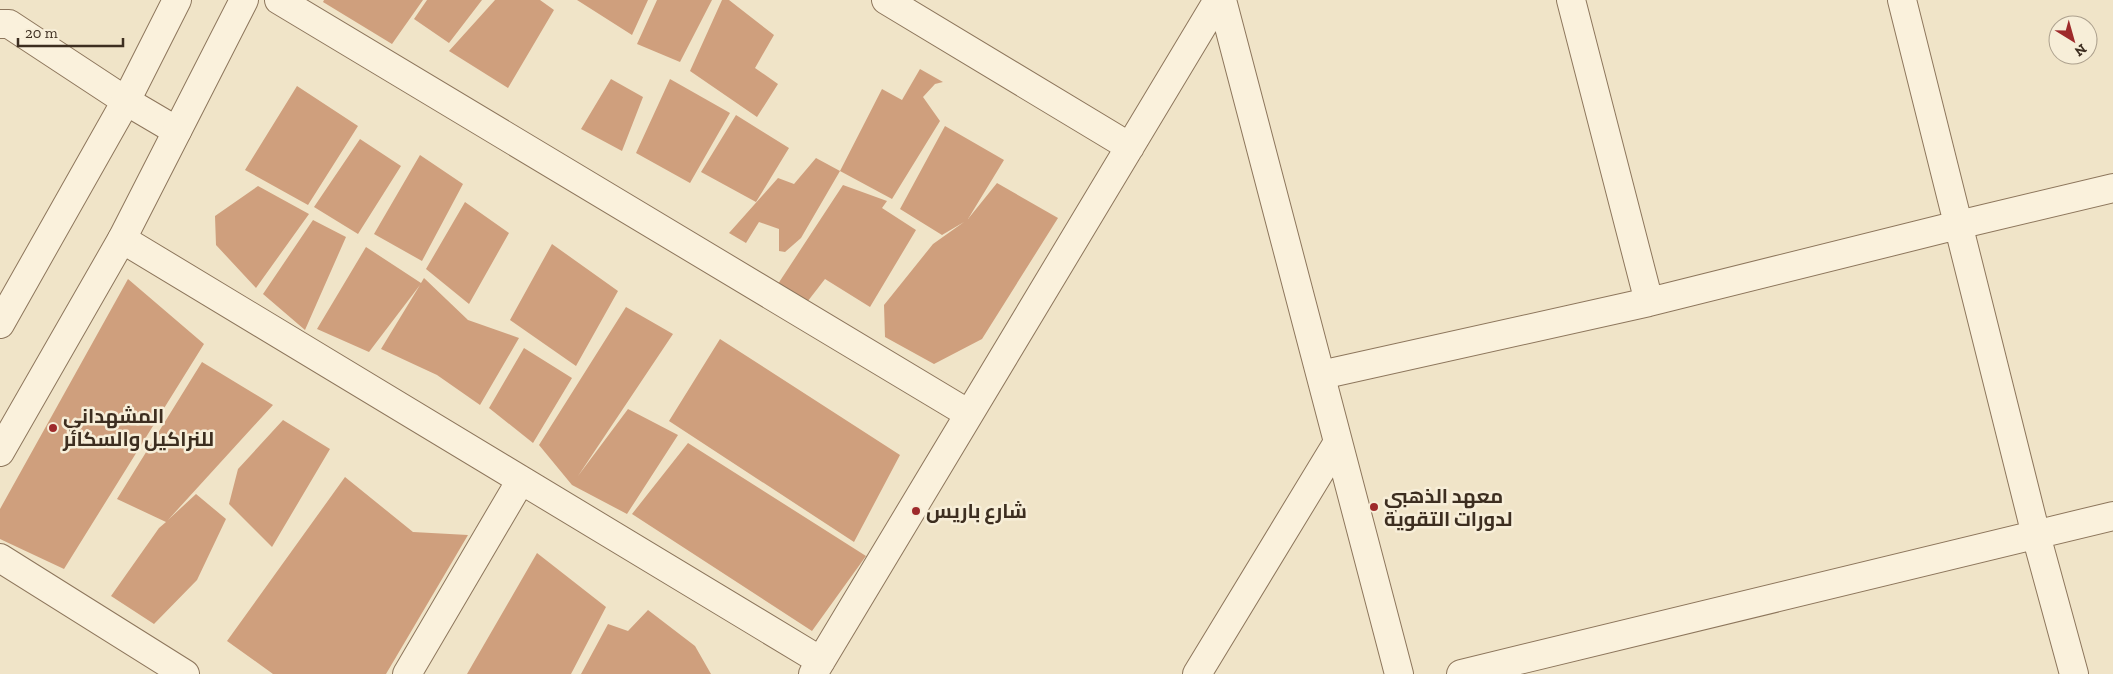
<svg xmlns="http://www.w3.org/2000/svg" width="2113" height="674" font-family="'Zilla Slab',Cairo,serif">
	<rect width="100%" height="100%" fill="#f0e4c8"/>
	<!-- building -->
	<path fill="#cf9f7d" d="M 324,0 L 423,0 L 392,44 L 323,2 Z
		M 427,0 L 482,0 L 449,43 L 414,19 Z
		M 495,0 L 540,0 L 554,10 L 508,88 L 449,51 Z
		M 577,0 L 648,0 L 632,35 Z
		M 657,0 L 712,0 L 680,62 L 637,44 Z
		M 722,0 L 729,0 L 774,35 L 755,68 L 778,84 L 757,117 L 690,71 Z
		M 920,69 L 943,82 L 935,84 L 923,97 L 940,121 L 892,199 L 840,171 L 882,89 L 902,100 Z
		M 611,79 L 643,97 L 622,151 L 581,129 Z
		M 670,79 L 730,113 L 690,183 L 636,153 Z
		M 297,86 L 358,126 L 308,205 L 245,170 Z
		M 736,115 L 789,148 L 756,202 L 701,172 Z
		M 945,126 L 1004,160 L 968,219 L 997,183 L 1058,218 L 982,339 L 934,364 L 885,337 L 884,305 L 933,244 L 964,222 L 942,235 L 900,209 Z
		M 360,139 L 401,166 L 358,234 L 314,207 Z
		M 420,155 L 463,184 L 422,261 L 374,234 Z
		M 816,158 L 840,171 L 801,238 L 785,252 L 779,251 L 779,229 L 759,222 L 746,243 L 729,233 L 778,178 L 794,184 Z
		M 843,185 L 887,201 L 882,208 L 916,230 L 870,307 L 825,279 L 804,306 L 776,287 Z
		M 258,186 L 309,214 L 256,288 L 216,245 L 215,216 Z
		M 465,202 L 509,233 L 469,304 L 426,269 Z
		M 313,220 L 346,237 L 305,330 L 263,294 Z
		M 552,244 L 618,291 L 576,366 L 510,320 Z
		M 366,247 L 421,283 L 424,278 L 468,320 L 519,338 L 480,405 L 437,375 L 381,349 L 420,285 L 369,352 L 317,329 Z
		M 128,279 L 204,344 L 64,569 L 0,539 L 0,509 Z
		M 626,307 L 673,334 L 578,476 L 628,409 L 678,435 L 627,514 L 572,485 L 539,445 Z
		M 720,339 L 900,455 L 854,542 L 669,421 Z
		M 524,348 L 572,378 L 533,443 L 489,408 Z
		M 202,362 L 273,405 L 168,520 L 196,494 L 226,519 L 197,580 L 154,624 L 111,596 L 159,528 L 166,522 L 117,499 Z
		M 283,420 L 330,449 L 272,547 L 229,504 L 238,469 Z
		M 688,443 L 866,556 L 812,631 L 632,514 Z
		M 345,477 L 413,532 L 468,535 L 386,674 L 273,674 L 227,641 Z
		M 537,553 L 606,607 L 571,674 L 467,674 Z
		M 648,610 L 695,646 L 711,674 L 581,674 L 608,624 L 628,631 Z"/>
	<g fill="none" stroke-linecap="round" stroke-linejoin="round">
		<!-- minor casing -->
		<g stroke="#8d765c" stroke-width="30">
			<path id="minor" d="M 279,0 L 969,414
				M 886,0 L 1130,147
				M 1222,0 L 1399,674
				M 1571,0 L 1649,302
				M 1902,0 L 2036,535 L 2074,674
				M 0,24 L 9,24 L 126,101 L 177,131
				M 122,239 L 821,661
				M 1321,375 L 1649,302 L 1958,225 L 2113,188
				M 0,558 L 185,674
				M 407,674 L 521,480
				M 813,674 L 1218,0
				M 1197,674 L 1338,442
				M 1461,674 L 2113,516"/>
		</g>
		<!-- tertiary casing -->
		<g stroke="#8d765c" stroke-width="30">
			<path id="tertiary" d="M 0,324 L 126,101 L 177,0
				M 0,452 L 122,239 L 244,0"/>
		</g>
		<!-- minor -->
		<use href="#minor" stroke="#faf1dc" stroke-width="28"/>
		<!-- tertiary -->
		<use href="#tertiary" stroke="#faf1dc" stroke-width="28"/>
	</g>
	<!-- markers -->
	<g fill="#9e2a2b" stroke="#f7eed8" stroke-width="2">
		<circle cx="53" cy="428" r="5"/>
		<circle cx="1374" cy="507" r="5"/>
		<circle cx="916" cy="511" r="5"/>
	</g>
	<g text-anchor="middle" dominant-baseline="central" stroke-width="5" stroke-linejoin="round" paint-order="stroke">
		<!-- poi labels -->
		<g font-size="20" font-weight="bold" fill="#3d2e20" stroke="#f7eed8" text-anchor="start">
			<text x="63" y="416">المشهداني<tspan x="63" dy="23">للنراكيل والسكائر</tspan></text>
			<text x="1384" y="496">معهد الذهبي<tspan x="1384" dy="23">لدورات التقوية</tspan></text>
			<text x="926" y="511">شارع باريس</text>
		</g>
	</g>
	<!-- north arrow -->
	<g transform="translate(2073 40) rotate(143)"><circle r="24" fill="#f7eed8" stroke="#ada18e"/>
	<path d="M0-4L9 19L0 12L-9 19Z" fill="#9e2a2b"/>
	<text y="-8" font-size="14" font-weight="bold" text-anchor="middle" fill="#3d2e20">N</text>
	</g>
	<!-- scale -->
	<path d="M18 38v8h105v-8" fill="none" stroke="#3d2e20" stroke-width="2.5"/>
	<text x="25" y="38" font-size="15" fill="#3d2e20" stroke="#f7eed8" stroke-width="4" paint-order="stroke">20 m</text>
</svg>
